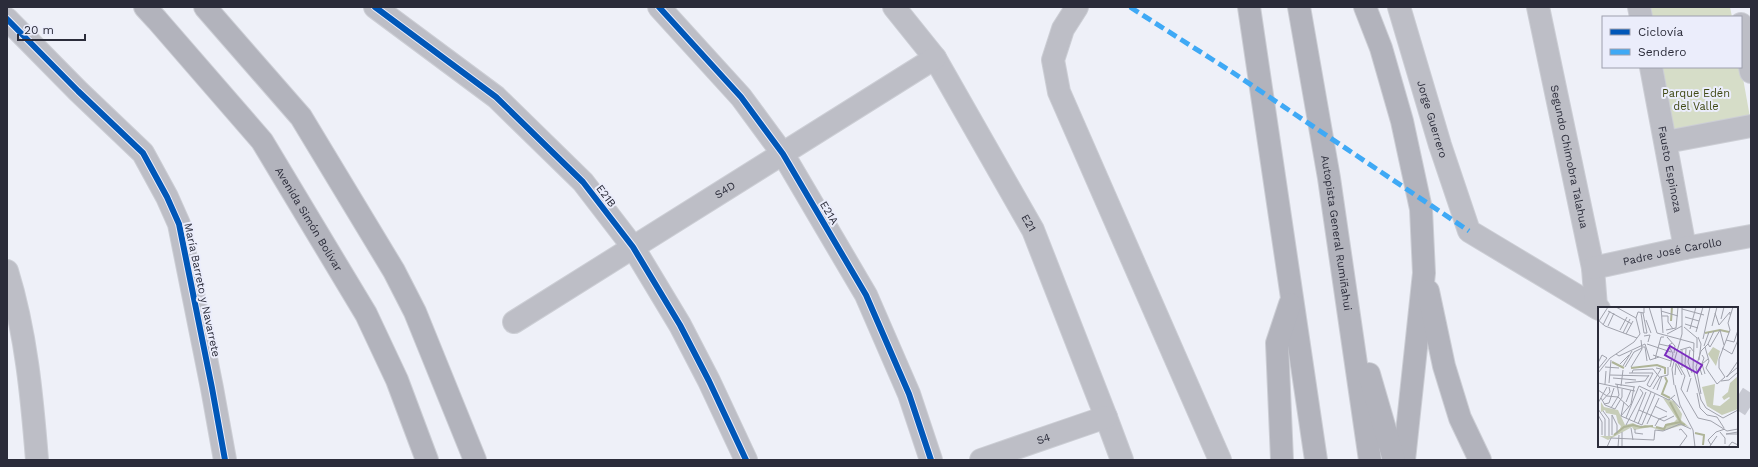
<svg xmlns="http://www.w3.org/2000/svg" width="1758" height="467" font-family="'Work Sans',sans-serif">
	<rect width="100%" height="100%" fill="#eef0f8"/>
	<!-- green -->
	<path fill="#d6ddc8" d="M 1641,7 L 1730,7 L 1732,17 L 1643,17 Z
		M 1655,67 L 1741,67 L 1751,123 L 1671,135 Z"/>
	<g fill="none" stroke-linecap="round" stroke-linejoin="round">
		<!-- minor-tunnel -->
		<path stroke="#c7c9d2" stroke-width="22" stroke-dasharray="22 11" stroke-linecap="butt" d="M 1737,397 L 1751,406"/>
		<!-- minor casing -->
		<g stroke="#ccced5" stroke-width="24">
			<g id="minor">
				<path d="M 375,7 L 496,97 L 583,182 L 633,247 L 680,325 L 709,381 L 746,460"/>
				<path d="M 659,7 L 741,97 L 783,154 L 866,295 L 909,394 L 931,460"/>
				<path id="s1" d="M 894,7 L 935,58 L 1033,230 L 1106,417 L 1122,460"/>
				<path d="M 1077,7 L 1063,29 L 1053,60 L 1059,92 L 1220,460"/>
				<path id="s2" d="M 1399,7 L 1440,145 L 1469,231 L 1599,309"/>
				<path id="s3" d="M 1538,7 L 1593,268 L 1596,307"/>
				<path d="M 1639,7 L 1641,17"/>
				<path d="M 7,19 L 78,91 L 143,153 L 167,197 L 179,224 L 212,388 L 225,460"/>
				<path d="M 1741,24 L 1751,72"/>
				<path id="s4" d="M 1651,67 L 1685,248"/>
				<path d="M 1666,142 L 1751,126"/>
				<path id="s5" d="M 1593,268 L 1685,248 L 1751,236"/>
				<path d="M 7,271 C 26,332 32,397 37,460"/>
				<path id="s6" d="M 514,322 L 935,58"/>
				<path id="s7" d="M 981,460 L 1106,417"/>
			</g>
		</g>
		<!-- highway casing -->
		<g stroke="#ccced5" stroke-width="24">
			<g id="highway">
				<path id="s8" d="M 145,7 L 157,20 L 262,141 L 366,314 L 397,380 L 427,460"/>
				<path d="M 205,7 L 301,117 L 394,271 L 415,312 L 475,460"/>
				<path d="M 1249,7 L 1316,460"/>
				<path id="s9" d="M 1299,7 L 1329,178 L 1370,460"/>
				<path d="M 1365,7 L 1381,48 L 1402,121 L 1421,209 L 1424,273 L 1404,460"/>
				<path d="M 1428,291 L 1444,366 L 1460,418 L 1480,460"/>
				<path d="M 1369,374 L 1394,460"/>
				<path d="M 1282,460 L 1277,343 L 1290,304"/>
			</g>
		</g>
		<!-- minor -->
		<use href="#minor" stroke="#bdbec6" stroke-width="22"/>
		<!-- highway -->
		<use href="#highway" stroke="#b2b3bc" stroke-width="22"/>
		<!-- quiet -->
		<path stroke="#3fa9f5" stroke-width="5" stroke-dasharray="10 5" stroke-linecap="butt" d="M 1130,7 L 1232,72 L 1469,231"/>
		<!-- cycleway casing -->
		<g stroke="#ebedfb" stroke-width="8">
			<path id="cycleway" d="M 375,7 L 496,97 L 583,182 L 633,247 L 680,325 L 709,381 L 746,460
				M 659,7 L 741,97 L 783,154 L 866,295 L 909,394 L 931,460
				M 7,19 L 78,91 L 143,153 L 167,197 L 179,224 L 212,388 L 225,460"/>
		</g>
		<!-- cycleway -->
		<use href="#cycleway" stroke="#0057b8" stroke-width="6"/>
	</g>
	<g text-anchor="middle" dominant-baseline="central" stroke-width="4" stroke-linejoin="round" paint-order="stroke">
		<!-- park labels -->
		<g font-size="11" fill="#3f4813" stroke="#ebedfb">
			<text x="1696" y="93">Parque Edén<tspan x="1696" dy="13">del Valle</tspan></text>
		</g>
		<!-- street labels -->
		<g font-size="11" fill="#2b2c3a" stroke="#ebedfb">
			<text stroke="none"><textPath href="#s2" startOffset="117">Jorge Guerrero</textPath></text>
			<text stroke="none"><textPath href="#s3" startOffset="153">Segundo Chimobra Talahua</textPath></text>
			<text stroke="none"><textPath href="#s4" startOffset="104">Fausto Espinoza</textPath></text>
			<text stroke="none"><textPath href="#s6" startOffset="249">S4D</textPath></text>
			<text transform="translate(606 196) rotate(53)">E21B</text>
			<text transform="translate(829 213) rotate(59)">E21A</text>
			<text stroke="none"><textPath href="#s8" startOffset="269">Avenida Simón Bolívar</textPath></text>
			<text stroke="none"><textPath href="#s1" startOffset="255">E21</textPath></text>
			<text stroke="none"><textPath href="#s9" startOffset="229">Autopista General Rumiñahui</textPath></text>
			<text stroke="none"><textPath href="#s5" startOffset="81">Padre José Carollo</textPath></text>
			<text transform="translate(202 290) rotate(78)">María Barreto y Navarrete</text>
			<text stroke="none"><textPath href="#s7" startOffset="66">S4</textPath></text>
		</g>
	</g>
	<!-- overview -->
	<g transform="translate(1598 307)">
		<rect width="140" height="140" fill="#eef0f8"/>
		<path d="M 115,40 L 122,44 L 118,59 L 110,47 ZM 140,69 L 140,102 L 124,108 L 109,99 L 104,80 L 117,77 L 115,98 L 122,99 L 132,91 L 131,90 L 126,93 L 124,90 L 130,85 L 132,76 ZM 65,91 L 76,94 L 84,107 L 83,113 L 91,120 L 85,118 L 64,124 L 52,120 L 36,123 L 34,120 L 10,133 L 2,129 L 14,129 L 21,125 L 23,119 L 20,116 L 18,108 L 8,106 L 7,103 L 3,105 L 3,95 L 6,100 L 20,103 L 27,118 L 35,116 L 42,120 L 47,118 L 65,122 L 68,117 L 76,115 L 79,112 Z" fill="#c7cdb8"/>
		<path fill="none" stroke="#aeb497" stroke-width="2" d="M 73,14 L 74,0M 107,26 L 122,23 L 131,25M 14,55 L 26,61M 33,61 L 59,58 L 67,61 L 67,67M 67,70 L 69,74 L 64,87 L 72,91M 72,95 L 83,116 L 87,118M 58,120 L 66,122 L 68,118 L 83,115M 97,126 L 106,128 L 105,138M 16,128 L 26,120 L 35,118 L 43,120 L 55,119"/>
		<path fill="none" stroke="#a0a2ac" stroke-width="1" d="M 51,0 L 59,26 L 96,36 L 95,61 L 103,93 L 108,101 L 125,111 L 140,103M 63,0 L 65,26M 84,2 L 106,8M 10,4 L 34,17M 63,4 L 80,9M 43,6 L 46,26 L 49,26 L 45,6M 117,6 L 121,18 L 132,5 L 132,8M 64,9 L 70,9 L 70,15 L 75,22M 87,10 L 101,14M 38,11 L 40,5 L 46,6 L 46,0M 123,12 L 126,0M 0,13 L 7,19 L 39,31M 48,13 L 53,26M 1,14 L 10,0M 87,17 L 100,21M 5,18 L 12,4M 10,19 L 16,6M 114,19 L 119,0M 86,20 L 99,31 L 99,41M 92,22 L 98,0M 22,23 L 29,10M 68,23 L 78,21 L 80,0M 98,25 L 105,0M 25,26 L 32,12M 28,27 L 35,14M 69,27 L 84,19M 46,29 L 52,28 L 50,35M 69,30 L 77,39 L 76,46M 100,30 L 103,37 L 101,53M 105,32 L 112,0M 128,33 L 136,35 L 140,23M 49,37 L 73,45M 61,37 L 70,39 L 74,36M 110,37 L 112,40 L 122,23 L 126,38M 106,39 L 111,25M 44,40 L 47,40 L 49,54M 107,40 L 111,54 L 108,61 L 119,77 L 127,70 L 121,61 L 121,52 L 132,23 L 130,16 L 135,0M 72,41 L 75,47 L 72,60M 124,41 L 134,47 L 140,33M 88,42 L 87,57 L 92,70M 82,43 L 92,40 L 96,45M 92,43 L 90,55 L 94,66M 18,47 L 21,49 L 47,37 L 52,53 L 61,50M 55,48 L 73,54M 104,48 L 106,51 L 102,62 L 104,68M 57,52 L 63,30 L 66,30M 79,55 L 87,69 L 83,82 L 100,111 L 113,114 L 129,124 L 140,122M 0,56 L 4,48 L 9,51M 22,57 L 31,48M 78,57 L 84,68M 25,59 L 34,44M 7,60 L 21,61M 27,60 L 36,45 L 44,41M 33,60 L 44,42 L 43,33M 84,61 L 84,43M 0,62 L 9,51M 0,66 L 12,51 L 36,35 L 42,27 L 38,11 L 18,0M 31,66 L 55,66 L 49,78 L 52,80 L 63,62 L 58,61M 34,66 L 35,63 L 55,62 L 62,71M 107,67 L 104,57 L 110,52M 12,68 L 51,69M 77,68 L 78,56M 128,70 L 140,60M 129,70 L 140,54M 15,71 L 38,73M 123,74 L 131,73 L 140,65M 0,76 L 37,84M 11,76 L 13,53M 27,76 L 47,74 L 51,68M 7,77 L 8,64M 17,77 L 37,80M 76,78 L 74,62 L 84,27 L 84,0M 77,78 L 82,98 L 95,123 L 97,140M 23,79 L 25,63M 55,82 L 62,70 L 70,68 L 70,60M 0,83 L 9,89 L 20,90 L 31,100M 59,83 L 64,69M 89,85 L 93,71M 99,86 L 102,101M 103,87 L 98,60 L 103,44 L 110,37 L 116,24M 3,91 L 7,98 L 17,102 L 24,90 L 24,82M 73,91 L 82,101M 4,94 L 12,85 L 11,80M 28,95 L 33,83M 0,96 L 9,80M 6,97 L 11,96 L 16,81M 57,99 L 69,105M 13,101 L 21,88 L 19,77M 102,101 L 109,108 L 119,110 L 126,121M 0,102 L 7,112 L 7,129M 41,103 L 66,114 L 76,109M 5,104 L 11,112 L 11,129M 0,108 L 4,115 L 4,128M 14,108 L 19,118 L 19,126M 14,108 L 14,128M 23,109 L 44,118 L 57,87M 23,109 L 33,97 L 36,80M 23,109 L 26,95M 28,111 L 41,79 L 71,93 L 77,88M 0,113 L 0,140M 36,115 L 48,85M 40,117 L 53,85M 49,117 L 61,91M 28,118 L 45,86 L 42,82M 57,119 L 61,112 L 69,109M 33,121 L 35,133M 37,122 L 37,126 L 45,127M 81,123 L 83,122 L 89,129 L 81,140M 65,124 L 82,117 L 93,122M 24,125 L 24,140M 122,125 L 127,131 L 127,137M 140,125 L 128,127 L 140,127M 113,138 L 110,133 L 118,125 L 127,122M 112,139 L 119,129M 9,140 L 13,131 L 56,133 L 57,123 L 65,124M 20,140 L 21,128M 130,140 L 134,135 L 140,138"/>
		<path fill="#7b2cbf" fill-opacity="0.15" stroke="#7b2cbf" stroke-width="2" d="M 72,39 L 104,58 L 99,66 L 67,48 Z"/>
		<rect width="140" height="140" fill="none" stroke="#2b2c3a" stroke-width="2"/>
	</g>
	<!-- border -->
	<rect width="1758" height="467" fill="none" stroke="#2b2c3a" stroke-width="16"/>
	<!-- legend -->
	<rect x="1602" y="16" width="140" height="52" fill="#ebedfb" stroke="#9ea0ae"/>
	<rect x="1610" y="29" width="20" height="6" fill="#0057b8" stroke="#9ea0ae"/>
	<text x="1638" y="36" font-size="12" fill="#2b2c3a">Ciclovía</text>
	<rect x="1610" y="49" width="20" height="6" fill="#3fa9f5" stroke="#9ea0ae"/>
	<text x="1638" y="56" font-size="12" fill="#2b2c3a">Sendero</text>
	<!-- scale -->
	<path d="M18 34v6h67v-6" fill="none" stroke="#2b2c3a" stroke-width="2"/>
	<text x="24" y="34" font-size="12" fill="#2b2c3a" stroke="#ebedfb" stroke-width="3" paint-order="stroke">20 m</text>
</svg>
